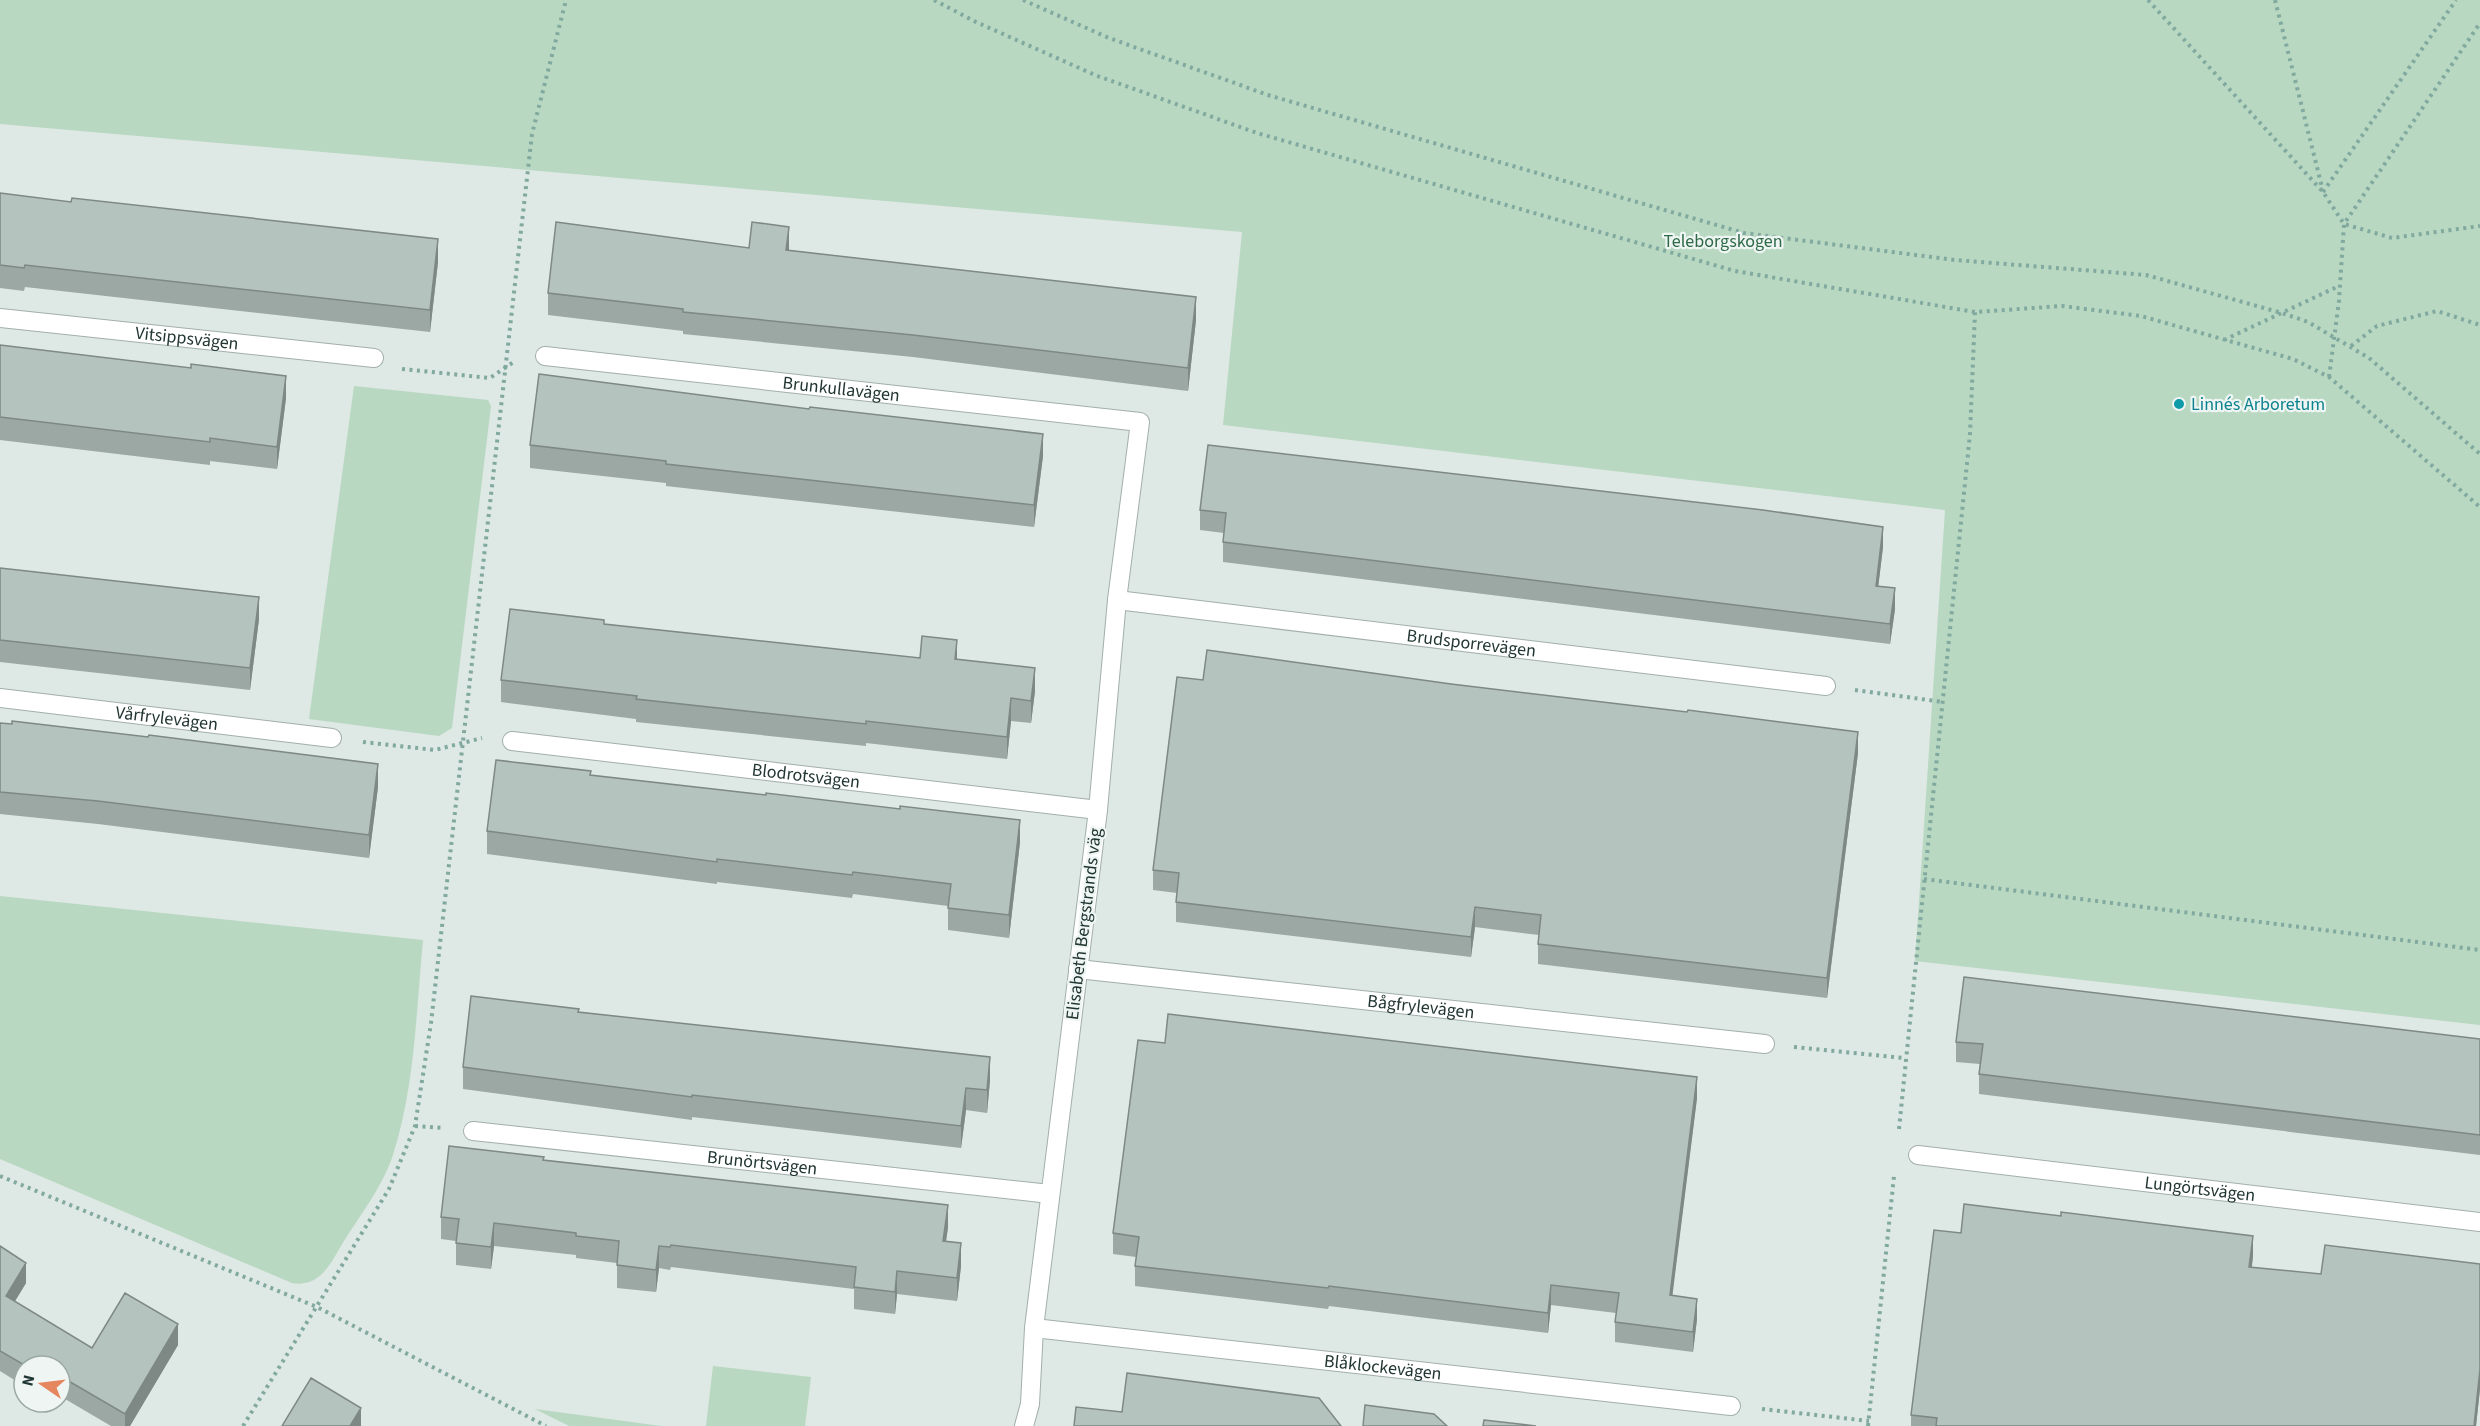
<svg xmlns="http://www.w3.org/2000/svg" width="2480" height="1426" font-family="'Source Sans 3',sans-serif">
	<rect width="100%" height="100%" fill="#dee8e4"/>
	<!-- green -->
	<path fill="#b8d8c2" d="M 0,0 L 2480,0 L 2480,1025 L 1915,961 L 1945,510 L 1223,425 L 1242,232 L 0,124 Z
		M 354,386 L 488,400 L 491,406 L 452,728 L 439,736 L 309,719 Z
		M 0,896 L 423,940 C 416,1013 415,1088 392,1158 C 382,1187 360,1215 344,1241 C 331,1262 321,1288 292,1283 L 0,1159 Z
		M 713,1366 L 811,1377 L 805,1426 L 706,1426 Z
		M 535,1409 L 661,1426 L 569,1426 Z"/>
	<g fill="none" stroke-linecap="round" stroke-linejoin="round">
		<!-- minor casing -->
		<g stroke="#a2afab" stroke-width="20">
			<g id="minor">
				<path id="s1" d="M 0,318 L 374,358"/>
				<path id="s2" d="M 545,356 L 1140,422 L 1117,600 L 1098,810 L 1034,1328 L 1030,1404 L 1024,1426"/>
				<path id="s3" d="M 1117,600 L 1826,686"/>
				<path id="s4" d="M 0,698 L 332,738"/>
				<path id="s5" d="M 512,741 L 1098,810"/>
				<path id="s6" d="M 1078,969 L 1765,1044"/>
				<path id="s7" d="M 473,1131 L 1050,1194"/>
				<path id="s8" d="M 1918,1155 L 2480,1222"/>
				<path id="s9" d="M 1034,1328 L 1731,1406"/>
			</g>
		</g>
		<!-- path -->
		<path stroke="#81a99f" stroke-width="4" stroke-dasharray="3 4.5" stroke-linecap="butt" d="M 934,0 L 976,22 L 1095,75 L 1257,133 L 1735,271 L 1975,312 L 2062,306 L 2141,316 L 2293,359 L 2329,377 L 2480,507
			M 1023,0 L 1109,38 L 1268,95 L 1744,233 L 1955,260 L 2146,275 L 2282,313 L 2308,322 L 2369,358 L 2480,454
			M 2148,0 L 2323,192 L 2344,224 L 2392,238 L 2480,226
			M 2275,0 L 2323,191
			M 2323,192 L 2456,0
			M 2224,340 L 2339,286
			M 2351,346 L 2377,326 L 2437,311 L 2480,325
			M 402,369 L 490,378 L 515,361
			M 2329,377 L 2339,301 L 2344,224 L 2480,23
			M 1855,690 L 1943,702
			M 363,742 L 435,750 L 482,738
			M 1924,879 L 2480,950
			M 1794,1047 L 1904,1058
			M 415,1126 L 444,1128
			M 1899,1129 L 1970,434 L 1975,312
			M 0,1176 L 317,1307 L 546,1426
			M 1762,1409 L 1869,1421
			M 243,1426 L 389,1189 L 415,1126 L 431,1023 L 532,134 L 566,0
			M 1868,1426 L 1894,1176"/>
		<!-- minor -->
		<use href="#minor" stroke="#fff" stroke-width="18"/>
	</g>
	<!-- wall -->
	<path fill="#9ba8a3" d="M 0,193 L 438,262 L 430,332 L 25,287 L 24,291 L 0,288 Z
		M 749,248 L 788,250 L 1196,320 L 1188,391 L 913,357 L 683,334 L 683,331 L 548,315 L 548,293 Z
		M 0,345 L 286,398 L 277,469 L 210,461 L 210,465 L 0,440 Z
		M 530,445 L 1043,456 L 1034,527 L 666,486 L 666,483 L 530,468 Z
		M 1200,510 L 1883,547 L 1878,586 L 1895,609 L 1890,644 L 1223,562 L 1223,542 L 1224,533 L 1200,530 Z
		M 0,568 L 259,619 L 250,690 L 0,662 Z
		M 604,624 L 920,658 L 957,659 L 1035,691 L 1031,723 L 1011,721 L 1007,759 L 866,743 L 866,746 L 636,722 L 636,719 L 501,702 L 501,680 Z
		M 0,723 L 378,787 L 369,858 L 98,824 L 0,814 Z
		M 1858,753 L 1827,998 L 1538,964 L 1538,944 L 1539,935 L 1475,927 L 1471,957 L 1176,922 L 1176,902 L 1177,893 L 1153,890 L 1153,870 Z
		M 591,775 L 1020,842 L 1009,938 L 948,930 L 948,906 L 853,894 L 852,898 L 717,882 L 717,884 L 487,854 L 487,831 Z
		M 579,1012 L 990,1080 L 987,1113 L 966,1110 L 961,1148 L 692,1117 L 692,1120 L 463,1089 L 463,1067 Z
		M 2480,1039 L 2480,1155 L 1979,1094 L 1979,1074 L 1980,1064 L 1956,1062 L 1956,1042 Z
		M 1697,1098 L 1672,1295 L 1697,1319 L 1693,1352 L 1615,1342 L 1615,1322 L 1616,1313 L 1551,1305 L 1548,1333 L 1329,1306 L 1328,1309 L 1135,1286 L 1135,1266 L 1136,1257 L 1113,1254 L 1113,1233 Z
		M 544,1160 L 948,1227 L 946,1241 L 961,1266 L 957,1301 L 897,1294 L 895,1314 L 854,1309 L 854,1289 L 671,1267 L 670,1270 L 659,1268 L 656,1292 L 617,1288 L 617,1263 L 576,1258 L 576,1255 L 494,1246 L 491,1269 L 456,1265 L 456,1241 L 441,1239 L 441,1217 Z
		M 1961,1233 L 2253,1256 L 2252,1267 L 2480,1389 L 2476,1426 L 1911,1426 L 1911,1415 Z
		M 0,1246 L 26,1283 L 15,1301 L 92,1348 L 178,1345 L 130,1426 L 111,1426 L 60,1396 L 60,1366 L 24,1366 L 24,1386 L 0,1371 Z"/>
	<!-- shaded-wall -->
	<path fill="#7e8884" d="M 789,227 L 789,249 L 786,272 L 786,250 Z
		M 438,239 L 438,262 L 430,332 L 430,310 Z
		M 1196,297 L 1196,320 L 1188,391 L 1188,368 Z
		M 286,376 L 286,398 L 277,469 L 277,447 Z
		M 1043,434 L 1043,456 L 1034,527 L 1034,505 Z
		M 1883,527 L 1883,547 L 1876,606 L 1876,586 Z
		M 1895,588 L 1895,609 L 1890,644 L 1890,624 Z
		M 259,597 L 259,619 L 250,690 L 250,668 Z
		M 957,640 L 957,662 L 955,659 Z
		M 1035,668 L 1035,691 L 1031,723 L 1031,701 Z
		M 1011,698 L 1011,721 L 1007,759 L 1007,737 Z
		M 1858,732 L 1858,753 L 1827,998 L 1827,978 Z
		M 378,764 L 378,787 L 369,858 L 369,835 Z
		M 1020,820 L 1020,842 L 1009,938 L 1009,915 Z
		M 1475,907 L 1475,927 L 1471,957 L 1471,937 Z
		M 990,1057 L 990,1080 L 987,1113 L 987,1090 Z
		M 1697,1077 L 1697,1098 L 1670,1315 L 1670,1295 Z
		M 966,1088 L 966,1110 L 961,1148 L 961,1126 Z
		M 948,1205 L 948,1227 L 943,1263 L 943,1241 Z
		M 494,1223 L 494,1246 L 491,1269 L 491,1247 Z
		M 2253,1236 L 2253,1256 L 2249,1287 L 2249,1267 Z
		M 961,1243 L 961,1266 L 957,1301 L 957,1278 Z
		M 659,1246 L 659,1268 L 656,1292 L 656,1270 Z
		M 26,1263 L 26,1283 L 6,1316 L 6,1296 Z
		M 897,1271 L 897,1294 L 895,1314 L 895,1292 Z
		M 1551,1285 L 1551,1305 L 1548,1333 L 1548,1313 Z
		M 1697,1299 L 1697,1319 L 1693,1352 L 1693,1332 Z
		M 178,1324 L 178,1345 L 130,1426 L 125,1426 L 125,1414 Z
		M 2480,1369 L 2480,1389 L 2476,1426 L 2474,1426 Z
		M 361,1408 L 361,1426 L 350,1426 Z"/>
	<!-- building -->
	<path fill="#b4c3bd" stroke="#7e8884" stroke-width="1.5" d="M 0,193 L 71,202 L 72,198 L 438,239 L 430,310 L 25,265 L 24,268 L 0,265 Z
		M 556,222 L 749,248 L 752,222 L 789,227 L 786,250 L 1196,297 L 1188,368 L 913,335 L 683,312 L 683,309 L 548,293 Z
		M 0,345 L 191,368 L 191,364 L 286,376 L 277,447 L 210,438 L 210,442 L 0,417 Z
		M 539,374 L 809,409 L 810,407 L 1043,434 L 1034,505 L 666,464 L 666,461 L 530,445 Z
		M 1208,445 L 1763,510 L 1883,527 L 1876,586 L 1895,588 L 1890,624 L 1223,542 L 1226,513 L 1200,510 Z
		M 0,568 L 259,597 L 250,668 L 0,640 Z
		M 510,609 L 604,620 L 604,624 L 920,658 L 922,636 L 957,640 L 955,659 L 1035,668 L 1031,701 L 1011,698 L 1007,737 L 866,721 L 866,724 L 636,699 L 637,696 L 501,680 Z
		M 1207,650 L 1451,684 L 1687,712 L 1688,710 L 1858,732 L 1827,978 L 1538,944 L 1541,915 L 1475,907 L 1471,937 L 1176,902 L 1179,873 L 1153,870 L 1177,677 L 1203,680 Z
		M 12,721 L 148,737 L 149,735 L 378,764 L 369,835 L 98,801 L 0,792 L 0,723 L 12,724 Z
		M 496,760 L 591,771 L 590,775 L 766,795 L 766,793 L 900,809 L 900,806 L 1020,820 L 1009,915 L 948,908 L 951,884 L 853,872 L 852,875 L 717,859 L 717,862 L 487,831 Z
		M 1964,977 L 2480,1039 L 2480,1135 L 1979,1074 L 1983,1044 L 1956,1042 Z
		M 471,996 L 579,1009 L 578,1012 L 990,1057 L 987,1090 L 966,1088 L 961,1126 L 692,1095 L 692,1097 L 463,1067 Z
		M 1168,1014 L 1697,1077 L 1670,1295 L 1697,1299 L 1693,1332 L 1615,1322 L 1619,1293 L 1551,1285 L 1548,1313 L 1329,1286 L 1328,1288 L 1135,1266 L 1139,1237 L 1113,1233 L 1138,1040 L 1165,1043 Z
		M 449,1146 L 544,1157 L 543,1160 L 948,1205 L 943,1241 L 961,1243 L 957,1278 L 897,1271 L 895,1292 L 854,1287 L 856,1267 L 671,1245 L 670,1247 L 659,1246 L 656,1270 L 617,1265 L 619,1241 L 576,1236 L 576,1233 L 494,1223 L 491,1247 L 456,1243 L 459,1219 L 441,1217 Z
		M 1964,1204 L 2061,1216 L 2061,1212 L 2253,1236 L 2249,1267 L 2321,1274 L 2325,1245 L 2480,1264 L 2480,1369 L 2474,1426 L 1936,1426 L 1937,1418 L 1911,1415 L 1934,1230 L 1961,1233 Z
		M 0,1246 L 26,1263 L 6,1296 L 92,1348 L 125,1293 L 178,1324 L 125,1414 L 60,1376 L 60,1366 L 26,1366 L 0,1351 Z
		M 1127,1373 L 1319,1398 L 1341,1426 L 1074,1426 L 1076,1407 L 1122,1412 Z
		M 311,1378 L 361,1408 L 350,1426 L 282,1426 Z
		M 1365,1405 L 1434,1414 L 1447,1426 L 1363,1426 Z
		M 1484,1420 L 1536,1426 L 1483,1426 Z"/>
	<!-- markers -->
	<circle fill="#0f9aa8" stroke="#eef5f2" stroke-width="2" cx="2179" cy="404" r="6"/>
	<g text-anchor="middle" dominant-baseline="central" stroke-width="4.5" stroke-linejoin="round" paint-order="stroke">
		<!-- park labels -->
		<g font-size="18" fill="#2f6a48" stroke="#eef5f2">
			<text x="1723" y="241">Teleborgskogen</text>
		</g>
		<!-- street labels -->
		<g font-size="18" fill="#213632" stroke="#eef5f2">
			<text stroke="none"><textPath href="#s1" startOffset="188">Vitsippsvägen</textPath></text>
			<text stroke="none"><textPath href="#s2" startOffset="298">Brunkullavägen</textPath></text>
			<text stroke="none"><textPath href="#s3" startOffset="357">Brudsporrevägen</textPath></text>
			<text stroke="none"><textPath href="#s4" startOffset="168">Vårfrylevägen</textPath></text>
			<text stroke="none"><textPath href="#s5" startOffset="296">Blodrotsvägen</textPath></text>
			<text transform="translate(1084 924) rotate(-83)">Elisabeth Bergstrands väg</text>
			<text stroke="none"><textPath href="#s6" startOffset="345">Bågfrylevägen</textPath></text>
			<text stroke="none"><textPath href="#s7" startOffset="291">Brunörtsvägen</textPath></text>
			<text stroke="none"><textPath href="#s8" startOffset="284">Lungörtsvägen</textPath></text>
			<text stroke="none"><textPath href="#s9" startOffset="351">Blåklockevägen</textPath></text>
		</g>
		<!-- culture labels -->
		<g font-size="18" fill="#0d838f" stroke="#eef5f2" text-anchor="start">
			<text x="2191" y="404">Linnés Arboretum</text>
		</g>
	</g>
	<!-- north arrow -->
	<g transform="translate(42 1384) rotate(284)"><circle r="28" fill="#eef5f2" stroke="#9ca9a5" stroke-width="1.5"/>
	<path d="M0-4.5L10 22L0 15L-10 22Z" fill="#e6865e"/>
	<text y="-9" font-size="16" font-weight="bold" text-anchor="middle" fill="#213632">N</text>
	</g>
</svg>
